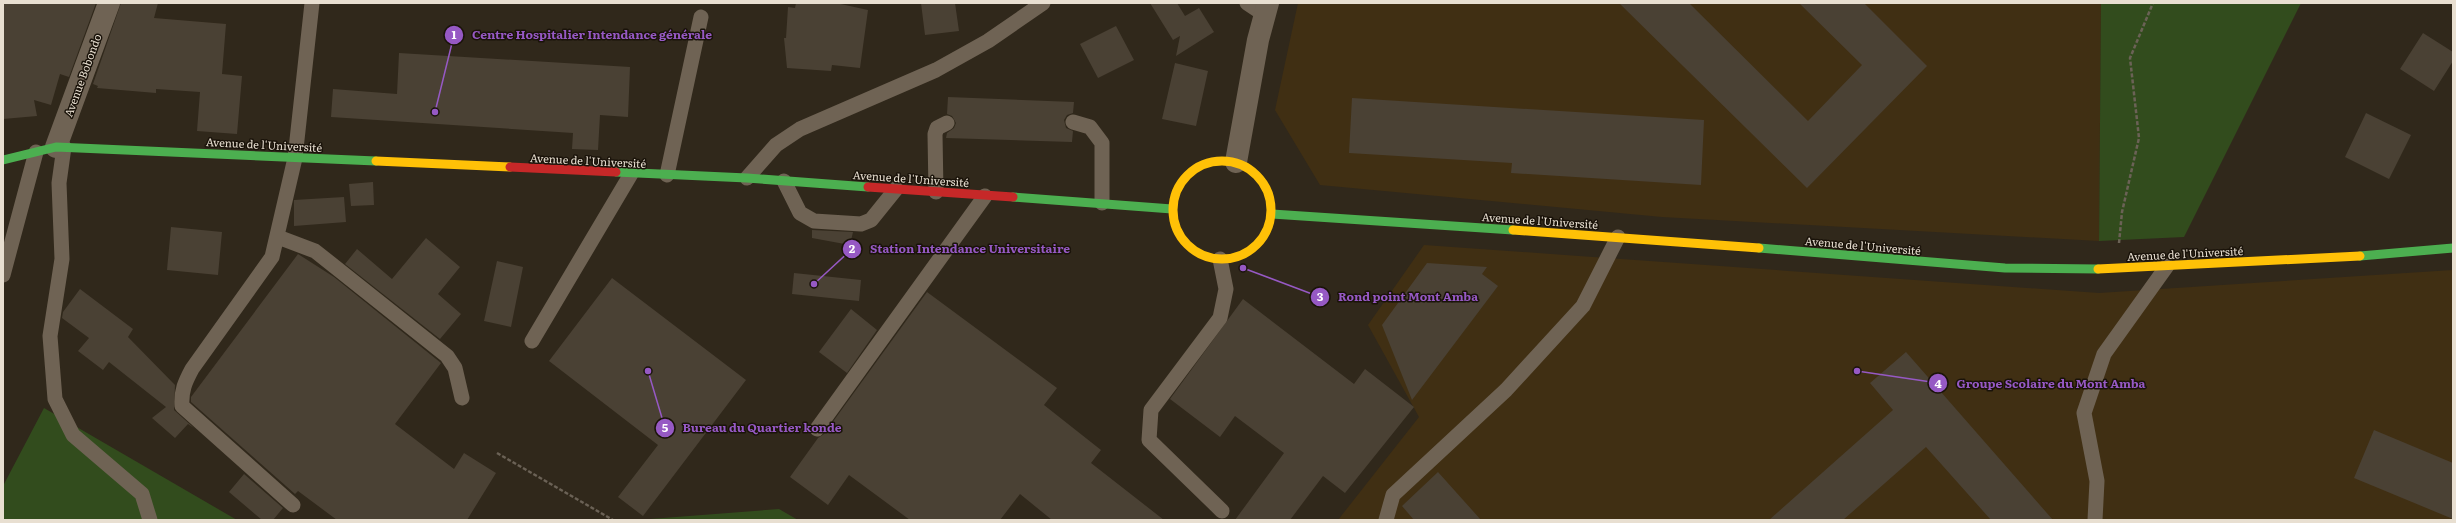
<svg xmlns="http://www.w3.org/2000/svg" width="2456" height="523" font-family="Literata,serif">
	<rect width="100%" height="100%" fill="#30281b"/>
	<!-- built -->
	<path fill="#402f13" d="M 1298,3 L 2101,3 L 2099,241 L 1662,217 L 1320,185 L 1275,110 Z
		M 1424,245 L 2099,293 L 2453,270 L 2453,520 L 1338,520 L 1419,417 L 1368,325 Z"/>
	<!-- green -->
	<path fill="#324c1d" d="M 2101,3 L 2301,3 L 2184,237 L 2099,241 Z
		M 44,408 L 237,520 L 3,520 L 3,486 Z
		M 779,509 L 798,520 L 637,520 Z"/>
	<!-- building -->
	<path fill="#4a4134" d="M 3,3 L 96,3 L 69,77 L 60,74 L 51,105 L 34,100 L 37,116 L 3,119 Z
		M 121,3 L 158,3 L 154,18 L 226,24 L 222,74 L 242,76 L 237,134 L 197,131 L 200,92 L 156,89 L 156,93 L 97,88 L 98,86 L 93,84 Z
		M 796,3 L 836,3 L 868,10 L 860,68 L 832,65 L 831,71 L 787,68 L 784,38 L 786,38 L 788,7 L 795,8 Z
		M 921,3 L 955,3 L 959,31 L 925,35 Z
		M 1150,3 L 1177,3 L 1185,16 L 1199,8 L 1214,32 L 1176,56 L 1180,36 L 1173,40 Z
		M 1619,3 L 1689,3 L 1808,121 L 1862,65 L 1799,3 L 1864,3 L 1927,66 L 1807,188 Z
		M 1116,26 L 1134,60 L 1098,78 L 1080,44 Z
		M 2423,33 L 2453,52 L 2453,61 L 2434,91 L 2400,69 Z
		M 399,53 L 630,67 L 628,117 L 600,115 L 598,150 L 572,149 L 573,133 L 331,117 L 333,89 L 397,94 Z
		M 1175,63 L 1208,71 L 1196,126 L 1162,119 Z
		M 948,97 L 1074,102 L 1073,113 L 1067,115 L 1064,120 L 1066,128 L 1073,131 L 1072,142 L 946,138 L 947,133 L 954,128 L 956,123 L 952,116 L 947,114 Z
		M 1352,98 L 1704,120 L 1701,185 L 1511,173 L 1512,163 L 1349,153 Z
		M 2366,113 L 2411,135 L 2389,179 L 2345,157 Z
		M 373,182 L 374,205 L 351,206 L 349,184 Z
		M 344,197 L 346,222 L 294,226 L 294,200 Z
		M 171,227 L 222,232 L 218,275 L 167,270 Z
		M 812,230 L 853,232 L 850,245 L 812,238 Z
		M 426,238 L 460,267 L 438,294 L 461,314 L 440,339 L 345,264 L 357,249 L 392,279 Z
		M 298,254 L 334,277 L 441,363 L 395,424 L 454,469 L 464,453 L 496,473 L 467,520 L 337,520 L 298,491 L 295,494 L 191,402 L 191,397 Z
		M 497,261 L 523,267 L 511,327 L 484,321 Z
		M 1427,263 L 1487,267 L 1482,274 L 1498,286 L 1412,400 L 1382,325 Z
		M 794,273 L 861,280 L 859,301 L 792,294 Z
		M 612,278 L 746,380 L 643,516 L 618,497 L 658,445 L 549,361 Z
		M 80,289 L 133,329 L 128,337 L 175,385 L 174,410 L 194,428 L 188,424 L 175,438 L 152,418 L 166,407 L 109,362 L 103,370 L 78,351 L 89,338 L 62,318 L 63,312 Z
		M 927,292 L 1057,388 L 1044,405 L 1101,450 L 1091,463 L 1164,520 L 1052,520 L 1020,494 L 1000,520 L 910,520 L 849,475 L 828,505 L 790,477 L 818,438 L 824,434 Z
		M 1243,299 L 1354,384 L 1365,369 L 1414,407 L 1345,493 L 1323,476 L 1290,520 L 1235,520 L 1284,453 L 1235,416 L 1220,437 L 1170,399 Z
		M 851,309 L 877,330 L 847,373 L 819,352 Z
		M 1906,352 L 2053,520 L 1991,520 L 1926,447 L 1843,520 L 1769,520 L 1893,410 L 1870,383 Z
		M 2374,430 L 2453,463 L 2453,519 L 2354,478 Z
		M 1438,472 L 1481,520 L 1414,520 L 1402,506 Z
		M 244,474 L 283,508 L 273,520 L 262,520 L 229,492 Z"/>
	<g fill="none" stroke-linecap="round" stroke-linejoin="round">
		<!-- path -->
		<path stroke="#6b6256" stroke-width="2.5" stroke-dasharray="4 2" stroke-linecap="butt" d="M 2119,243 L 2122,212 L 2139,138 L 2130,58 L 2153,3
			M 497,453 L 613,520"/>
		<!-- lane -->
		<path stroke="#6f6354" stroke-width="15" d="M 1247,3 L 1265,15
			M 1073,122 L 1090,127 L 1102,143 L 1102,203
			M 64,147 L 59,183 L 62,259 L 50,336 L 55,399 L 73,435 L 142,494 L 150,520
			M 667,175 L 701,17
			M 747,178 L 776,145 L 800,129 L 936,70 L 988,41 L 1043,3
			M 784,181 L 800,213 L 814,221 L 861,224 L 871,220 L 896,189
			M 936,192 L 935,134 L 937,128 L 947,123
			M 278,237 L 315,251 L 447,356 L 455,368 L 462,398
			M 1220,259 L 1226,289 L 1220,318 L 1151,410 L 1149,440 L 1222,511
			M 3,275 L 36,152
			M 532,341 L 631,174
			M 817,429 L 985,196
			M 293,505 L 182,406 C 181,391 185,382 192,369 L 272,257 L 295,158 L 312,3
			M 1386,520 L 1393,495 L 1506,390 L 1583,306 L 1618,237
			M 2095,520 L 2097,481 L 2084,413 L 2104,354 L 2167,266"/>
		<!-- street -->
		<path stroke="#6f6354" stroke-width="22" d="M 56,147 L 109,3
			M 1236,162 L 1258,40 L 1268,3"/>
		<!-- fast -->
		<path stroke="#4caf50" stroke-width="9" d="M 3,160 L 56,147 L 376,161
			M 616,172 L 747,178 L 868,187
			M 1013,197 L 1172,209
			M 1272,214 L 1513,230
			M 1759,248 L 2005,268 L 2098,269
			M 2360,256 L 2453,248"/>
		<!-- slow -->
		<path stroke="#ffc107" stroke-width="9" d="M1173 210a49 49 0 1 1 98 0a49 49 0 1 1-98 0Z
			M 376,161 L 510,167
			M 1513,230 L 1759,248
			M 2098,269 L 2360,256"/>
		<!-- jam -->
		<path stroke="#c62828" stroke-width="9" d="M 510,167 L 616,172
			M 868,187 L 1013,197"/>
	</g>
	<g text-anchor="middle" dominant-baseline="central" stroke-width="3" stroke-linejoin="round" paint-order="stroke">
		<!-- street labels -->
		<g font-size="11" fill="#e8dfd1" stroke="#1a130a">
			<text transform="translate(82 75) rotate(-70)">Avenue Bobondo</text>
			<text transform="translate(264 144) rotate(3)">Avenue de l'Université</text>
			<text transform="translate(588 160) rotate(3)">Avenue de l'Université</text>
			<text transform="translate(911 178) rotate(4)">Avenue de l'Université</text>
			<text transform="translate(1540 220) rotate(4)">Avenue de l'Université</text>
			<text transform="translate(1863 245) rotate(5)">Avenue de l'Université</text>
			<text transform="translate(2185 253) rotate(-3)">Avenue de l'Université</text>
		</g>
	</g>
	<!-- callouts -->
	<path fill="none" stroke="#9659c4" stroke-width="1.5" d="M435 112L454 35M814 284L852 249M1243 268L1320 297M1857 371L1938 383M648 371L665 428"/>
	<g fill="#9659c4" stroke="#1a130a" stroke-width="1.5">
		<circle cx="435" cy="112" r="4"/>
		<circle cx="814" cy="284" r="4"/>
		<circle cx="1243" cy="268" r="4"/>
		<circle cx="1857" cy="371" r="4"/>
		<circle cx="648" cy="371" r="4"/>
		<circle cx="454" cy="35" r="10"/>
		<circle cx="852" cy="249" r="10"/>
		<circle cx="1320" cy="297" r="10"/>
		<circle cx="1938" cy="383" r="10"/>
		<circle cx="665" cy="428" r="10"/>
	</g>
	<g font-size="12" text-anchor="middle" font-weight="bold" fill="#fff">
		<text x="454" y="39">1</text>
		<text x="852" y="253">2</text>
		<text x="1320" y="301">3</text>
		<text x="1938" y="388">4</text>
		<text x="665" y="432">5</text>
	</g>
	<g font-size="12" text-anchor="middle" font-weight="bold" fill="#9659c4" stroke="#1a130a" stroke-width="3" stroke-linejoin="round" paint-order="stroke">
		<text x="592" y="39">Centre Hospitalier Intendance générale</text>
		<text x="970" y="253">Station Intendance Universitaire</text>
		<text x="1408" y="301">Rond point Mont Amba</text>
		<text x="2051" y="388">Groupe Scolaire du Mont Amba</text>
		<text x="762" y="432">Bureau du Quartier konde</text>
	</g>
	<!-- border -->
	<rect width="2456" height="523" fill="none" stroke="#e8dfd1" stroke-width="8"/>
</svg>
